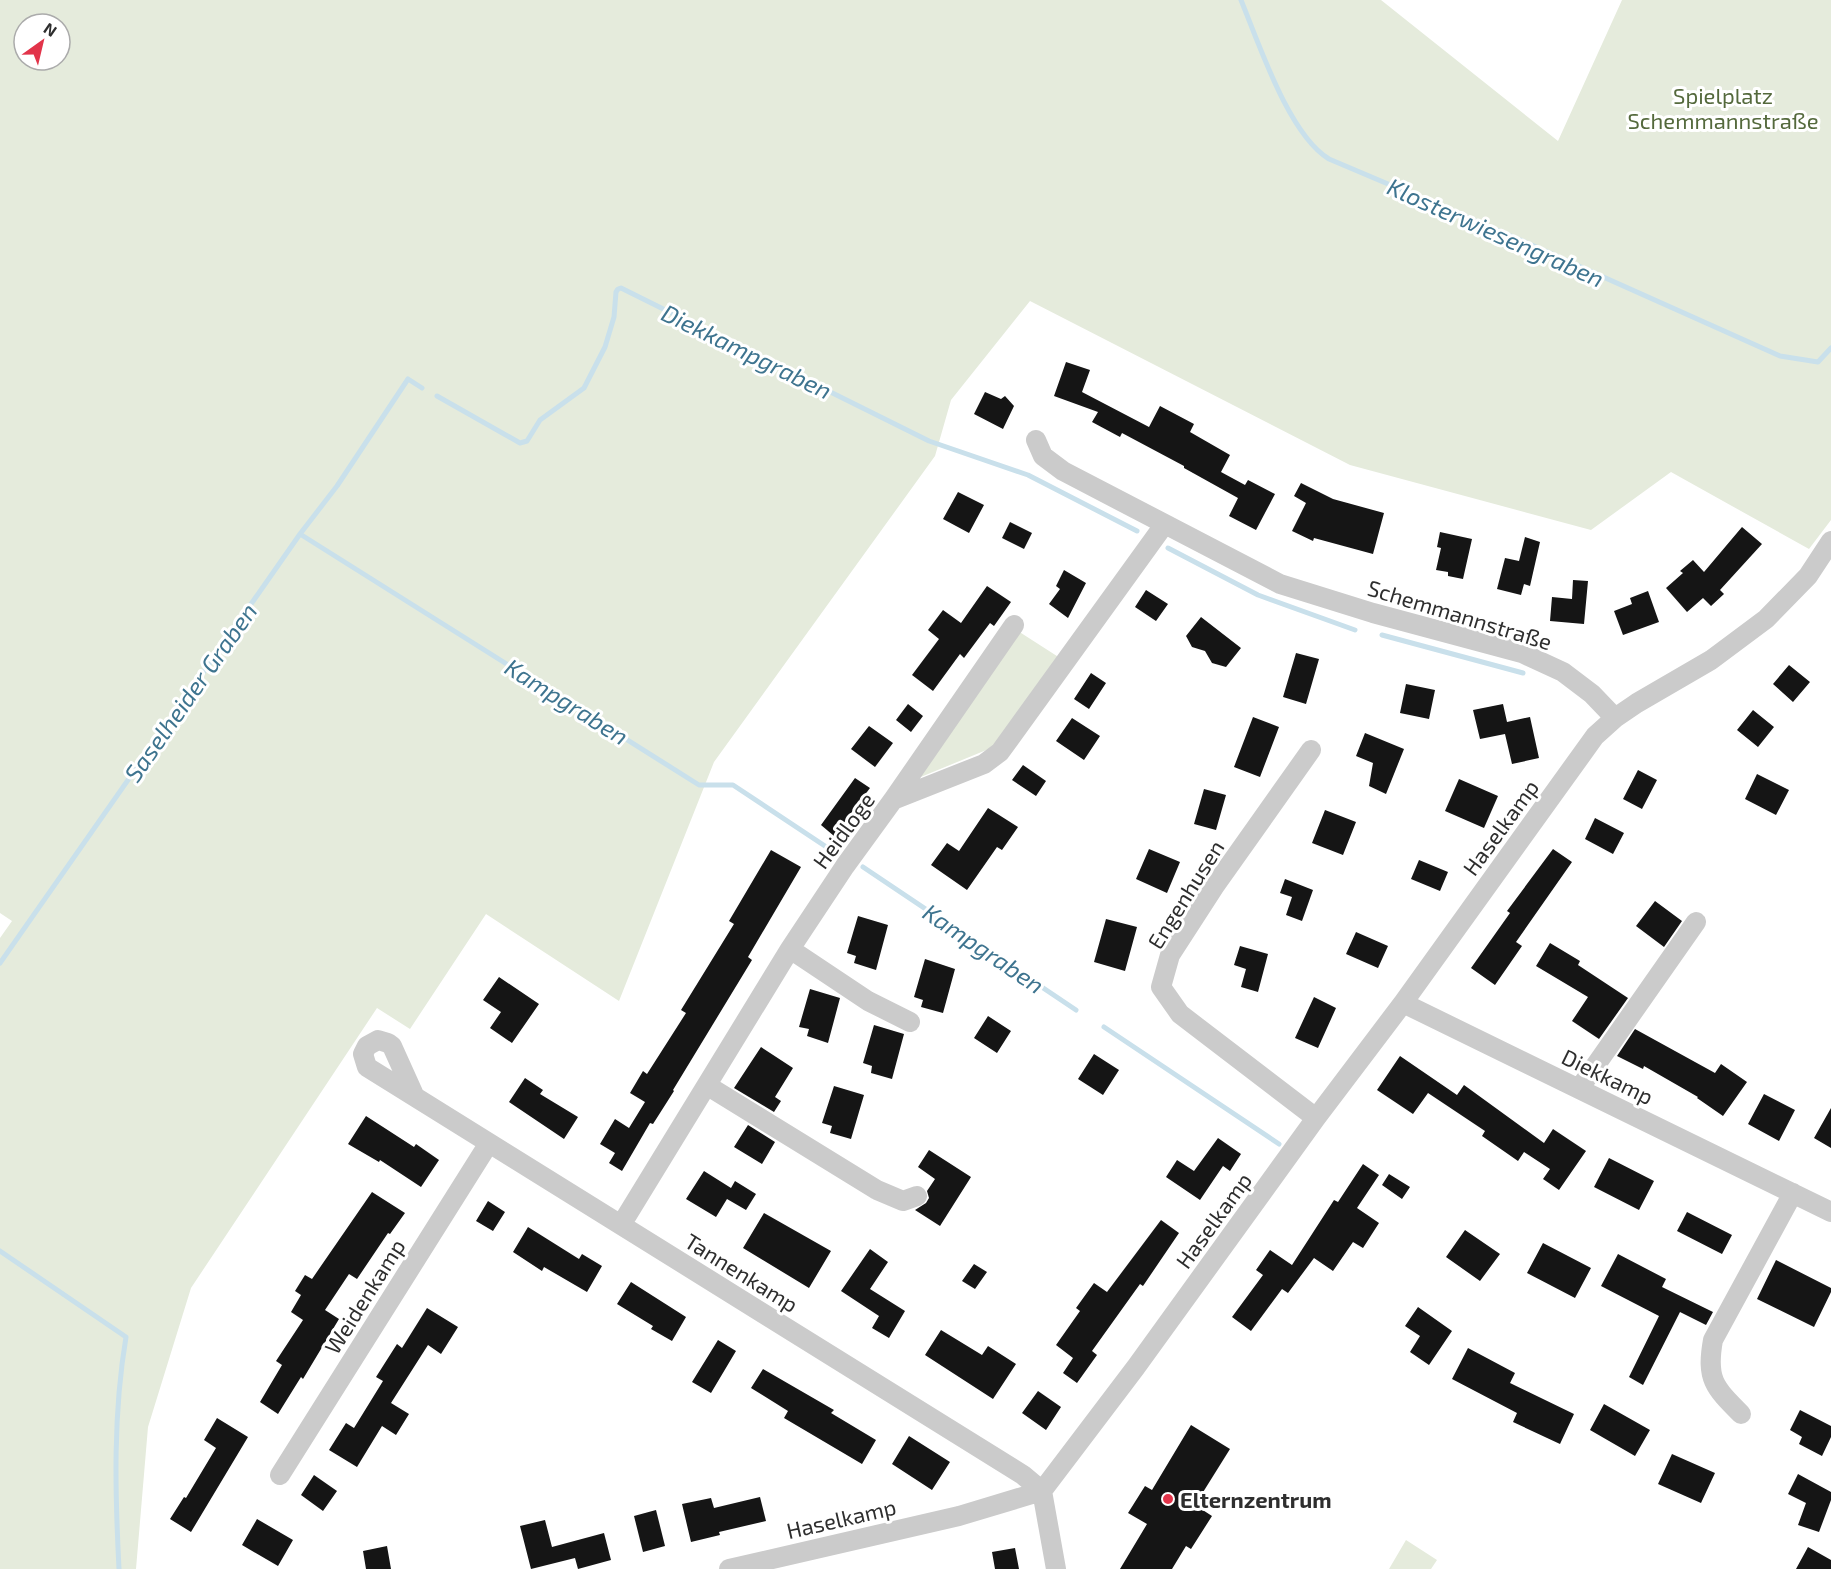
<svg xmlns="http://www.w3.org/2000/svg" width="1831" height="1569" font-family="'Exo 2',sans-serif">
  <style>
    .green { fill: #e5ebdc; fill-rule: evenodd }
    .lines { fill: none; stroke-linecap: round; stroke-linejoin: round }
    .stream { stroke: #c9e0eb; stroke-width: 5 }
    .building { fill: #151515 }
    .minor { stroke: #cbcbcb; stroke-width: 20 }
    .poi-dot { fill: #e2344a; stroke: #fff; stroke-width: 2 }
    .labels { text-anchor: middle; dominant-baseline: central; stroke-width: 6; stroke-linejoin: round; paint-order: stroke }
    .park-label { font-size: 22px; fill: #54693c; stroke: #fff }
    .street-label { font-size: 22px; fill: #2e2e2e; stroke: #fff }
    .poi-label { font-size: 22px; font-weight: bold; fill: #2e2e2e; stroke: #fff; text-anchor: start }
    .water-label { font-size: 24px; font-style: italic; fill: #3e748f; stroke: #fff }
  </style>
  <rect width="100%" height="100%" fill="#fff"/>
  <!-- green -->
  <path class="green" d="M0,0H1381L1558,141L1622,0H1831V520L1809,549L1671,472L1591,530L1350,465L1030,301L951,400L935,456L714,762L619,1001L486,914L410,1029L377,1008L191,1288L148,1427L136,1569H0V938L12,921L0,913ZM24,24H60V60H24Z
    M1015,629L1060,658L1001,744L911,781Z
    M1406,1540L1437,1560L1431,1569H1389Z"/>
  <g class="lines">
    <!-- stream -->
    <path class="stream" d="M1241,0C1259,44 1289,135 1329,159L1525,242L1780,356L1818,362L1831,348
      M437,396L520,443L527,441L540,420L584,388L605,347L614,317L616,292L618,289L621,288L929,441L1028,475L1137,531
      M300,534L699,785H733L837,854
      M1168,548L1258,595L1355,630
      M1382,635L1523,673
      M863,867L1076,1010
      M0,963L300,534L337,486L408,379L422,388
      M1104,1027L1279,1144
      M0,1251L126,1337C113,1414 115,1491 119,1569"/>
  </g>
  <!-- building -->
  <path class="building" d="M1066,362L1090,370L1082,392L1149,427L1160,406L1194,424L1190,432L1230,455L1221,472L1245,485L1248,480L1275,494L1256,530L1229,516L1238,498L1184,468V466L1122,433L1120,437L1092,422L1098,412L1054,396Z
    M985,392L1001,399L1005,396L1014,406L1003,429L974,414Z
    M1301,483L1333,499L1384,513L1373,554L1314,538L1313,541L1292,531L1306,503L1294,496Z
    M958,492L984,505L969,533L943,519Z
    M1010,522L1032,533L1024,549L1002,538Z
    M1742,527L1762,544L1720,590L1724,594L1711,606L1703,598L1687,612L1666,588L1683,573L1680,571L1693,560L1704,572Z
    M1440,532L1472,539L1463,579L1448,576V572L1436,570L1441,548L1437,547Z
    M1525,537L1540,542L1530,586L1524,584L1521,595L1497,589L1505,558L1519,561Z
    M1064,570L1086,583L1068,618L1049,604L1060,589L1056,586Z
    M1573,580L1588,581L1584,624L1550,621L1552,597L1572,599Z
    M987,586L1011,602L994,626L990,623L964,658L960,654L933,691L912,675L939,639L928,630L943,610L961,623Z
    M1146,590L1168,604L1156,621L1135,607Z
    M1648,591L1659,622L1623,635L1614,611L1632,604L1630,598Z
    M1201,617L1241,648L1226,667L1212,663L1205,651L1192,647L1186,636Z
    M1296,653L1319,659L1306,704L1283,697Z
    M1789,665L1810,682L1793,702L1773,684Z
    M1091,673L1106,683L1089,709L1074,699Z
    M1406,684L1435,690L1429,719L1400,713Z
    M908,704L923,716L911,732L896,720Z
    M1503,704L1507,722L1530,717L1539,758L1512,764L1505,734L1480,739L1473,710Z
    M1753,710L1774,727L1758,747L1737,730Z
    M1253,717L1279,727L1260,777L1234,767Z
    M1072,718L1100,736L1084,760L1056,741Z
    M869,726L893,743L875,767L851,749Z
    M1365,733L1404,749L1386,794L1369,786L1373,763L1356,756Z
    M1023,765L1046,781L1036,796L1012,780Z
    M1638,770L1657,780L1642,809L1623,799Z
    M1757,774L1789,790L1776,815L1745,799Z
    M855,778L870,788L834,836L821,825Z
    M1459,779L1498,796L1484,828L1445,811Z
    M1204,789L1226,795L1216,830L1194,824Z
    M988,808L1018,827L1002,850L997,847L967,890L931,865L947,843L959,851Z
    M1325,810L1356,822L1343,855L1312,843Z
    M1595,818L1624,833L1613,854L1585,839Z
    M1149,849L1180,862L1167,893L1136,879Z
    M1553,849L1572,862L1516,942L1522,946L1495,985L1471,968L1510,913L1507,911Z
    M771,850L801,867L748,957L752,960L673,1090L674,1091L653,1124L650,1123L622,1171L609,1163L615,1153L600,1144L615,1119L629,1128L645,1102L630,1093L643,1071L647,1074L686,1013L681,1010L734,924L729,921Z
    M1419,860L1448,872L1440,891L1411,879Z
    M1285,879L1313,890L1302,921L1286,915L1292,897L1280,893Z
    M1655,901L1682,921L1664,947L1636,926Z
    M858,916L888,925L876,970L854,963L856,956L847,953Z
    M1106,919L1137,927L1125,971L1094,962Z
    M1356,932L1388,946L1378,968L1346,954Z
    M1550,943L1580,961L1578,965L1628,998L1599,1039L1572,1021L1588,997L1536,966Z
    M1240,946L1268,954L1258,992L1241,987L1246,969L1234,965Z
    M925,959L955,969L943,1013L921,1007L923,1000L914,997Z
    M499,977L539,1004L512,1043L490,1028L501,1012L483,1000Z
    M810,989L840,998L828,1043L807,1036L809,1029L799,1027Z
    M1314,997L1336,1008L1318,1048L1295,1038Z
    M988,1016L1011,1031L997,1053L974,1038Z
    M874,1025L904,1034L892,1079L871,1073L872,1066L863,1063Z
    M1635,1029L1715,1073L1721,1064L1747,1082L1723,1116L1697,1098L1698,1097L1644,1066L1643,1069L1617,1056Z
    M761,1047L793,1068L775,1097L781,1101L774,1112L734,1088Z
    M1094,1054L1119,1070L1103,1095L1078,1079Z
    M1400,1056L1457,1095L1464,1085L1544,1143L1553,1129L1586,1151L1559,1190L1543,1179L1550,1169L1524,1152L1518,1161L1482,1136L1485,1131L1428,1093L1413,1114L1377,1090Z
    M525,1078L543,1090L540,1094L578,1117L564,1139L509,1102Z
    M834,1086L864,1095L851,1139L830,1133L832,1126L822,1123Z
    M1764,1094L1795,1110L1779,1141L1748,1124Z
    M1831,1108V1148L1814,1138Z
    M366,1116L414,1147L416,1144L439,1160L421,1187L380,1160L379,1162L348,1144Z
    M748,1125L775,1142L762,1164L734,1147Z
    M1218,1138L1241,1154L1230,1171L1223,1166L1200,1200L1166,1177L1177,1160L1194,1171Z
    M929,1150L971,1177L940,1226L915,1210L926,1203L929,1198L927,1191L935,1179L918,1167Z
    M1609,1158L1654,1181L1639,1210L1594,1187Z
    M1363,1164L1379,1175L1357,1208L1379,1223L1363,1248L1353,1242L1333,1271L1314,1258L1288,1293L1282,1289L1251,1331L1232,1317L1263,1275L1256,1270L1270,1250L1292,1265L1334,1200L1338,1202Z
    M704,1171L731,1188L735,1181L756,1194L746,1210L727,1199L716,1217L686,1199Z
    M1389,1174L1410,1187L1402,1199L1382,1185Z
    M372,1192L405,1213L390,1234L388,1233L357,1279L349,1274L325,1310L339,1319L303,1379L301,1377L278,1414L260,1402L282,1365L276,1361L303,1320L291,1312L301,1295L295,1291L305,1275L312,1279Z
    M488,1201L505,1212L493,1231L476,1221Z
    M1687,1212L1732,1235L1722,1254L1677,1231Z
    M764,1213L831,1251L809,1288L743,1248Z
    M1161,1220L1179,1233L1143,1286L1140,1284L1092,1351L1097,1355L1077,1383L1063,1373L1073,1358L1056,1345L1080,1311L1076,1308L1094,1283L1107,1292Z
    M528,1227L579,1259L582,1254L602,1266L587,1292L544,1267L542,1271L513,1252Z
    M1465,1230L1500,1254L1480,1281L1446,1257Z
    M1543,1243L1591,1268L1575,1298L1527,1273Z
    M870,1249L888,1262L870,1289L905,1311L889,1338L872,1328L879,1316L841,1291Z
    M1618,1254L1666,1279L1662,1287L1713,1312L1706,1325L1680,1312L1643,1385L1629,1377L1659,1316L1601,1286Z
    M1776,1260L1831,1288V1292L1814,1327L1757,1299Z
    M974,1264L987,1272L975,1289L962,1281Z
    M631,1282L686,1317L672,1341L651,1329L653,1326L617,1304Z
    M1418,1307L1452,1331L1429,1365L1410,1352L1420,1336L1405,1326Z
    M427,1308L458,1327L441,1354L428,1345L391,1403L409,1414L396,1435L382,1426L357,1467L329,1450L346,1423L354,1428L383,1381L376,1377L397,1344L402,1348Z
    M941,1330L982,1355L988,1346L1016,1364L993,1399L925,1355Z
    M718,1340L736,1351L711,1393L692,1382Z
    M1468,1348L1515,1373L1510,1383L1574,1414L1560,1444L1513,1422L1517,1413L1452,1379Z
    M763,1369L834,1410L831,1413L876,1440L862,1464L784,1418L788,1411L751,1388Z
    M1038,1391L1061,1407L1046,1430L1022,1413Z
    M1604,1404L1650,1430L1635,1456L1590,1430Z
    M1800,1410L1831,1426V1437L1822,1456L1799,1444L1802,1437L1790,1430Z
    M217,1418L248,1437L191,1532L170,1519L184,1497L186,1498L216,1448L204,1440Z
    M1191,1425L1230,1449L1195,1505L1212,1516L1191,1549L1186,1546L1172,1569H1120L1147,1524L1128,1513L1145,1486L1152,1490Z
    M909,1436L950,1462L932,1490L892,1464Z
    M1672,1454L1715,1473L1701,1503L1658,1484Z
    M1798,1474L1831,1492V1500L1819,1532L1798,1525L1806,1503L1788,1494Z
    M314,1475L337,1491L323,1511L301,1495Z
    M760,1497L766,1521L719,1532L720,1535L691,1542L682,1504L711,1498L714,1508Z
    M656,1510L665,1546L643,1552L634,1516Z
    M257,1519L293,1540L278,1566L242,1545Z
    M545,1520L552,1547L604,1533L611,1560L578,1569L575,1558L531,1569L520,1526Z
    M387,1546L391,1569H366L363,1551Z
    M1808,1547L1831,1560V1569H1796Z
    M1015,1548L1019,1569H995L992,1552Z"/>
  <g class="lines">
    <!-- minor -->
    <path class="minor" d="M1036,440L1043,456L1063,471L1280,584L1373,613L1522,653L1563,672L1592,694L1615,718
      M1311,750L1214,887L1170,955L1161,987L1180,1014L1316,1118
      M893,800L1014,625
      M790,949L868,1001L910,1022
      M1403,1003L1831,1212
      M708,1086L877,1190L903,1201L917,1196
      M1579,1089L1696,922
      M415,1097L392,1046L388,1043L378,1040L367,1046L363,1054L367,1067L1023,1475L1042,1491
      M621,1225L790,949L845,866L893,800L984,764L1000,752L1164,525
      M1741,1414C1714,1387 1706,1379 1713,1340L1793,1193
      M280,1475L489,1143
      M1042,1491L1056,1569
      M729,1569L959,1516L1042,1491L1136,1367L1316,1118L1403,1003L1595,736L1615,718L1637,703L1711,660L1766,619L1808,576L1831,541"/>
  </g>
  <!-- markers -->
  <circle class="poi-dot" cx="1168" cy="1499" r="6"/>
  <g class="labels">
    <!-- park labels -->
    <g class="park-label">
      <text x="1723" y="95">Spielplatz<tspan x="1723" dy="25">Schemmannstraße</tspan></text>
    </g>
    <!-- street labels -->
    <g class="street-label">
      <text transform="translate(1460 614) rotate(17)">Schemmannstraße</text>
      <text transform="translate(1500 827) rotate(-54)">Haselkamp</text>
      <text transform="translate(843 830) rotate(-54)">Heidloge</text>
      <text transform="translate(1185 894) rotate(-58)">Engenhusen</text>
      <text transform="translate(1608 1076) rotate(26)">Diekkamp</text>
      <text transform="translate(1213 1220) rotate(-54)">Haselkamp</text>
      <text transform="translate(742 1272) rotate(32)">Tannenkamp</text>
      <text transform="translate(364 1296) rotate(-58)">Weidenkamp</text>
      <text transform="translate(841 1518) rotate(-13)">Haselkamp</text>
    </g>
    <!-- poi labels -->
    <g class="poi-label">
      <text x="1180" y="1499">Elternzentrum</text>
    </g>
    <!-- water labels -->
    <g class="water-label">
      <text transform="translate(1496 232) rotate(24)">Klosterwiesengraben</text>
      <text transform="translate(747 351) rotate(26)">Diekkampgraben</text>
      <text transform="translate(190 692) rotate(-55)">Saselheider Graben</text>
      <text transform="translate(567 701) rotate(32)">Kampgraben</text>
      <text transform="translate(984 948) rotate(34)">Kampgraben</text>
    </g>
  </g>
  <!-- north arrow -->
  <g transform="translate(42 42) rotate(34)"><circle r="28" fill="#ffffff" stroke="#ababab" stroke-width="1.5"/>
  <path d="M0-4.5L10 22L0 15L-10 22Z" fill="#e2344a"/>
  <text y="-9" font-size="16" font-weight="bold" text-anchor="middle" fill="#2e2e2e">N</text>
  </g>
</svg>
